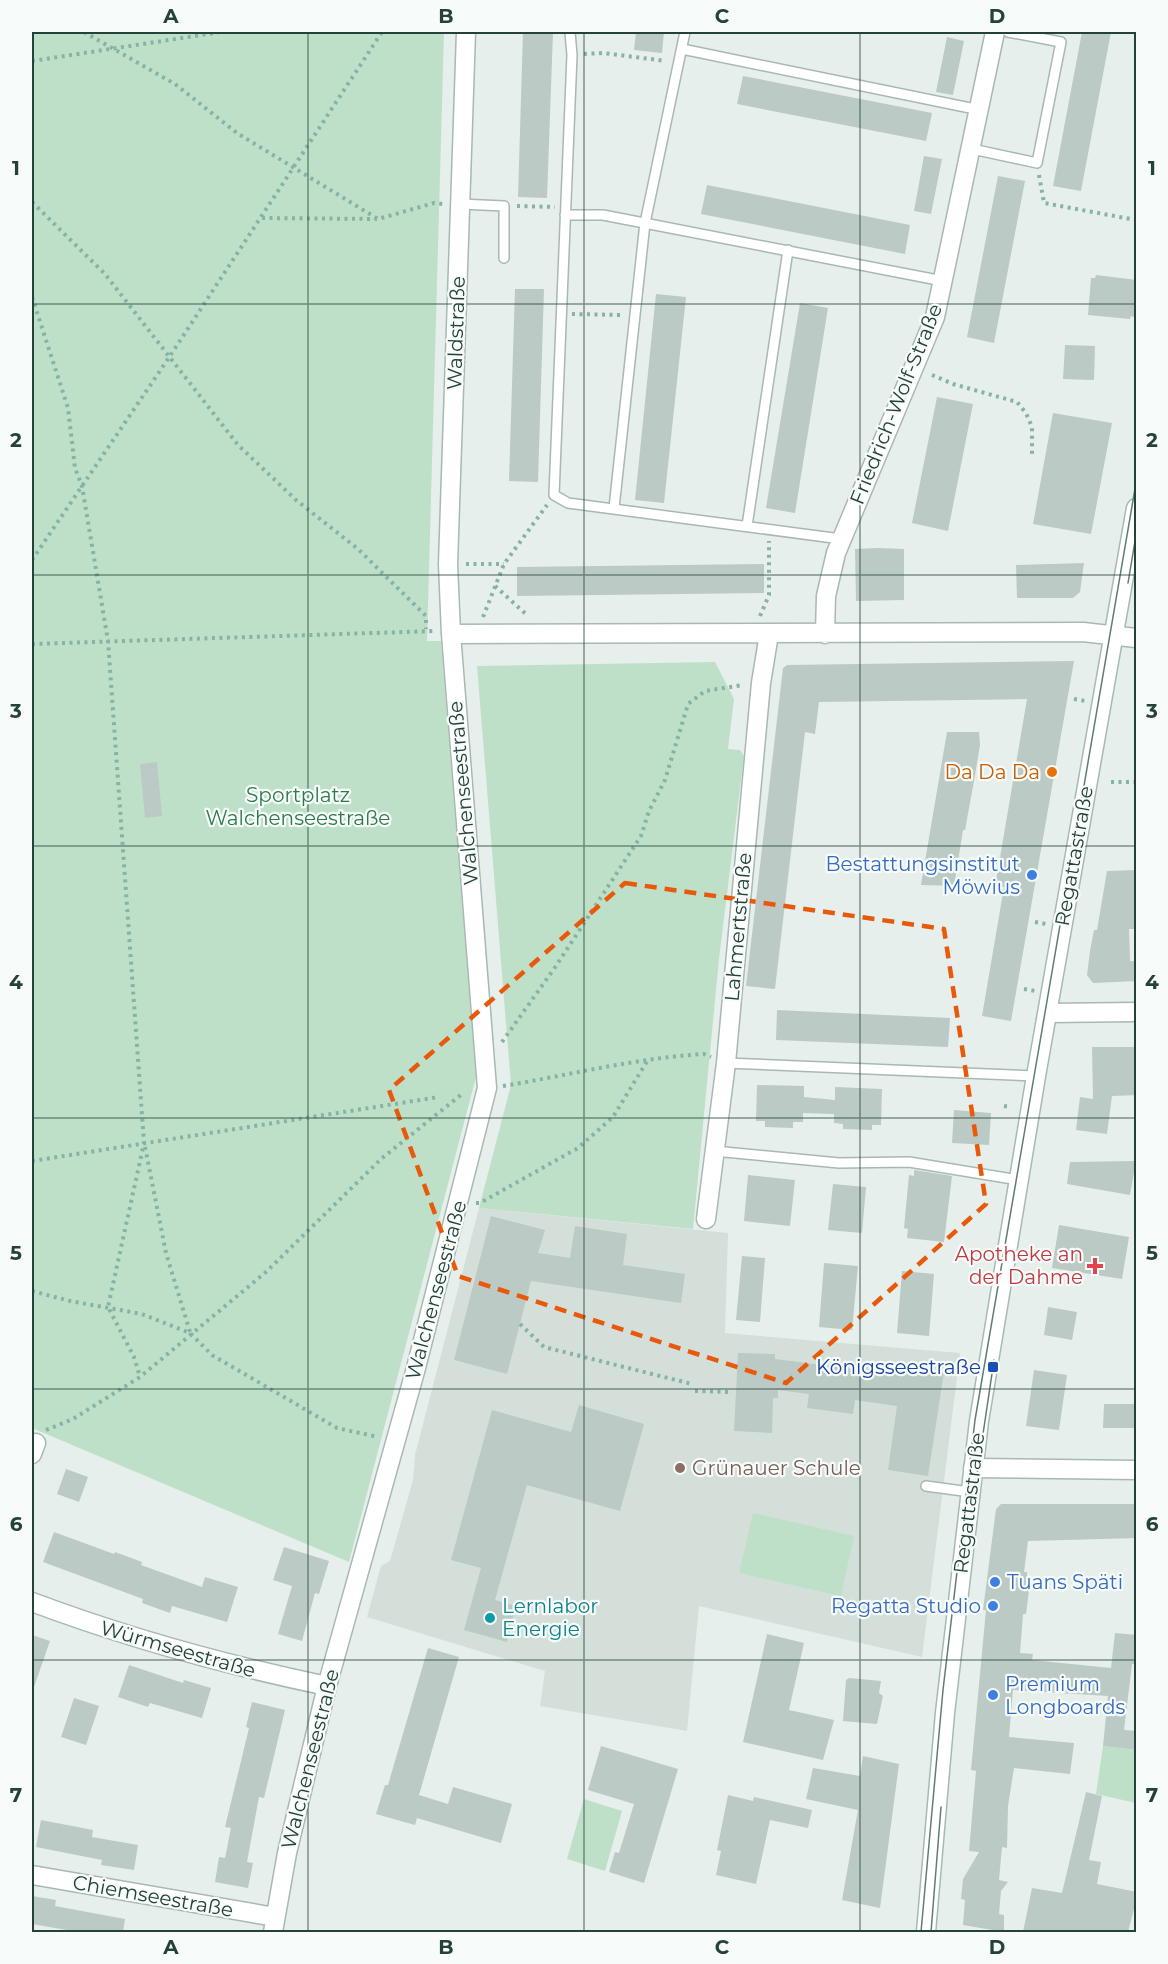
<svg xmlns="http://www.w3.org/2000/svg" width="1168" height="1964" font-family="Montserrat,sans-serif">
  <style>
    .built { fill: #d4dfda }
    .green { fill: #bfe0c8 }
    .building { fill: #bbcac4 }
    .lines { fill: none; stroke-linecap: round; stroke-linejoin: round }
    .lane-casing { stroke: #a8b8b2; stroke-width: 12 }
    .street-casing { stroke: #a8b8b2; stroke-width: 21 }
    .secondary-casing { stroke: #a4bbb3; stroke-width: 21 }
    .path { stroke: #86b3a5; stroke-width: 4; stroke-dasharray: 3 4.5; stroke-linecap: butt }
    .lane { stroke: #fff; stroke-width: 9 }
    .street { stroke: #fff; stroke-width: 18 }
    .secondary { stroke: #fff; stroke-width: 18 }
    .tram { stroke: #5f7d75; stroke-width: 1.5 }
    .marked { fill: none; stroke: #e8590c; stroke-width: 4.5; stroke-dasharray: 12 8; stroke-linejoin: round }
    .grid { fill: none; stroke: #24423a; stroke-width: 1.5; stroke-opacity: 0.55 }
    .food-dot { fill: #e8710a; stroke: #f7fbf9; stroke-width: 2 }
    .shop-dot { fill: #3f7fe0; stroke: #f7fbf9; stroke-width: 2 }
    .health-dot { fill: #e0444e; stroke: #f7fbf9; stroke-width: 2 }
    .transit-dot { fill: #1a4fb4; stroke: #f7fbf9; stroke-width: 2 }
    .education-dot { fill: #8d6e63; stroke: #f7fbf9; stroke-width: 2 }
    .culture-dot { fill: #0f9aa8; stroke: #f7fbf9; stroke-width: 2 }
    .labels { text-anchor: middle; dominant-baseline: central; stroke-width: 4.5; stroke-linejoin: round; paint-order: stroke }
    .street-label { font-size: 20px; fill: #24423a; stroke: #f7fbf9 }
    .food-label { font-size: 20px; fill: #c56008; stroke: #f7fbf9; text-anchor: end }
    .park-label { font-size: 20px; fill: #2d7a4b; stroke: #f7fbf9 }
    .shop-label { font-size: 20px; fill: #366cbe; stroke: #f7fbf9; text-anchor: end }
    .health-label { font-size: 20px; fill: #be3a42; stroke: #f7fbf9; text-anchor: end }
    .transit-label { font-size: 20px; fill: #164399; stroke: #f7fbf9; text-anchor: end }
    .education-label { font-size: 20px; fill: #785e54; stroke: #f7fbf9; text-anchor: start }
    .culture-label { font-size: 20px; fill: #0d838f; stroke: #f7fbf9; text-anchor: start }
    .neatline { fill: none; stroke: #24423a; stroke-width: 2 }
    .grid-label { font-size: 20px; text-anchor: middle; font-weight: bold; fill: #24423a }
  </style>
  <rect width="100%" height="100%" fill="#e6efeb"/>
  <!-- built -->
  <path class="built" d="M479,1208L728,1233L725,1333L960,1353L922,1657L699,1606L687,1731L540,1706L545,1671L367,1617L381,1566L390,1561L413,1480L415,1455Z"/>
  <!-- green -->
  <path class="green" d="M32,32H444L427,641H441L476,1077L349,1562L32,1428Z
    M715,662L734,699L728,749L740,750L744,756L719,959L693,1229L479,1208L511,1085L477,666Z
    M753,1513L854,1536L841,1596L739,1573Z
    M1103,1746L1136,1750V1803L1096,1794Z
    M584,1799L622,1811L605,1871L567,1859Z"/>
  <!-- building -->
  <path class="building" d="M523,32H553L547,198L518,197Z
    M636,32H664L662,53L634,50Z
    M1082,32H1111L1081,191L1053,186Z
    M947,37L964,41L953,95L936,92Z
    M743,76L932,113L926,141L737,104Z
    M924,156L942,159L931,214L914,211Z
    M998,176L1025,181L994,343L967,337Z
    M707,185L910,225L905,254L701,214Z
    M1096,275L1137,280L1134,317L1131,316L1130,319L1088,315L1091,278H1095Z
    M515,289H544L538,482L509,481Z
    M656,294L686,297L664,503L635,500Z
    M800,303L828,308L795,513L766,508Z
    M1065,345L1095,346L1094,380L1063,379Z
    M937,397L973,404L948,531L912,523Z
    M1053,413L1112,423L1091,534L1033,524Z
    M878,548L904,549V600L856,601L855,549Z
    M1084,563L1080,592L1073,598H1017L1016,565Z
    M764,564V593L517,596V567Z
    M1074,661L1011,1021L982,1016L1004,887H995L1027,699L819,702L815,734L805,732L775,989L746,986L783,668L787,665Z
    M947,732H979L980,745L974,781L965,830H963L954,886L921,885Z
    M157,762L162,816L145,818L140,764Z
    M1137,870V929H1129L1130,961H1137V981L1093,983L1087,975L1090,951L1094,930H1097L1107,871Z
    M777,1010L950,1018L948,1047L776,1040Z
    M1092,1047H1137V1095L1112,1096L1107,1134L1076,1130L1080,1097L1093,1099Z
    M757,1085L804,1086V1097L835,1100V1087L882,1089L881,1125H872V1130L843,1129V1124L834,1123V1114L803,1113V1122H793V1128L765,1127V1121H756Z
    M954,1110L991,1113L989,1145L952,1143Z
    M1136,1161L1130,1195L1067,1184L1070,1162Z
    M914,1170L952,1176L944,1242L907,1238L908,1229L904,1228L909,1175L914,1176Z
    M748,1175L795,1180L790,1226L744,1221Z
    M833,1184L866,1187L862,1233L828,1230Z
    M491,1216L545,1230L538,1253L570,1258L575,1226L627,1234L623,1265L685,1274L681,1303L531,1281L507,1374L454,1360Z
    M1059,1225L1129,1237L1122,1279L1052,1268Z
    M742,1256L765,1258L760,1322L736,1320Z
    M824,1263L858,1266L852,1330L819,1327Z
    M902,1271L934,1274L929,1336L897,1333Z
    M1048,1307L1077,1312L1072,1340L1044,1335Z
    M738,1353L775,1354V1359L901,1375L902,1367L944,1372L928,1476L888,1470L897,1406L855,1400L853,1414L807,1408L809,1394L778,1390V1398H773L772,1433L734,1431Z
    M1034,1370L1067,1375L1059,1430L1026,1426Z
    M1104,1404H1137V1428H1103Z
    M579,1405L644,1424L620,1511L527,1485L495,1600L516,1606L507,1642L464,1630L481,1568L451,1560L492,1410L571,1432Z
    M66,1469L88,1477L79,1502L57,1494Z
    M1001,1504H1137V1538L1028,1541L1024,1572H1027V1582H1030L1026,1614H1023L1020,1653L1033,1654L1032,1660L1111,1668L1115,1633L1137,1635V1664H1132L1124,1730L1137,1731V1750L1103,1746L1108,1696L1013,1690L1009,1737L1074,1743L1070,1774L1014,1768L1008,1806L1007,1848L1002,1847L999,1880L1008,1882L1001,1891L999,1914L1004,1915V1932L963,1925L965,1900L961,1899L963,1879L979,1852L969,1851L976,1771L971,1770L986,1610H983L996,1509Z
    M54,1532L114,1554L115,1552L142,1562L141,1565L202,1587L205,1577L238,1587L227,1622L172,1606L170,1613L142,1603L143,1599L43,1562Z
    M284,1547L329,1561L319,1594L315,1593L302,1641L278,1634L292,1586L273,1580Z
    M767,1634L804,1643L789,1710L834,1720L823,1760L743,1742Z
    M32,1635L50,1641L34,1687L32,1686Z
    M428,1648L459,1657L419,1795L448,1804L453,1787L512,1804L501,1843L417,1818L415,1825L376,1814L385,1785H388Z
    M129,1665L183,1683L184,1680L211,1688L202,1718L150,1703L148,1707L118,1697Z
    M849,1678L881,1681L879,1693L883,1696L877,1724L843,1721L846,1680Z
    M74,1698L99,1706L86,1745L61,1737Z
    M252,1702L285,1710L264,1798L259,1797L247,1862L253,1863L248,1888L215,1882L219,1857L225,1858L231,1828L225,1827L249,1728L246,1727Z
    M601,1746L678,1769L644,1883L609,1872L615,1852L619,1853L634,1804L588,1790Z
    M863,1756L899,1764L880,1908L842,1900L858,1810L806,1799L813,1768L860,1776Z
    M1086,1792L1102,1796L1089,1860L1101,1862L1097,1884L1137,1892V1909H1134L1128,1932H1023L1032,1888L1062,1893Z
    M728,1795L753,1801L754,1797L812,1810L808,1828L770,1820L756,1884L716,1875L721,1851L717,1850Z
    M41,1820L93,1830L92,1837L138,1845L134,1870L101,1865L102,1860L36,1847Z
    M32,1896L56,1900L55,1906L125,1919L123,1932H78L32,1924Z"/>
  <g class="lines">
    <!-- lane casing -->
    <g class="lane-casing">
      <path id="lane" d="M570,32L572,55L554,495L568,503L841,539
        M682,49L980,110
        M972,149L1037,163L1061,42L1008,32
        M460,204L504,206V258
        M565,215H603L943,281
        M614,508L645,223L685,32
        M747,526L788,250
        M726,1063L1036,1076
        M714,1151L839,1163L909,1162L1019,1180
        M926,1486L970,1492"/>
    </g>
    <!-- street casing -->
    <g class="street-casing">
      <path id="street" d="M451,634L1083,632L1136,638
        M825,634L826,596L836,553L935,317L995,32
        M1048,1013L1136,1012
        M706,1219L726,1063L761,683L769,634
        M32,1454L36,1443
        M973,1468L1136,1470
        M32,1602C128,1638 226,1665 327,1686
        M32,1875L275,1917
        M273,1932L287,1853L327,1686L416,1368L487,1088L451,634L448,564L466,32"/>
    </g>
    <!-- secondary casing -->
    <g class="secondary-casing">
      <path id="secondary" d="M926,1932L945,1713L979,1421L1036,1076L1136,508"/>
    </g>
    <!-- path -->
    <path class="path" d="M84,32L175,84L237,133L378,219L434,203L443,204
      M584,54L603,53L666,61
      M32,61L221,32
      M1039,175L1044,203L1136,220
      M32,202L105,274L238,445L296,500L358,549L426,616V629
      M517,206L555,207
      M262,218L377,219
      M32,297L68,408L75,468L82,486L108,641L144,1143L108,1307L134,1357L140,1377
      M572,314L622,315
      M932,375L953,384L1017,402L1026,413L1032,427V454
      M32,560L170,356L382,32
      M466,564H504
      M495,586L528,616
      M760,616L769,595V541
      M483,617L504,564L547,505
      M32,644L435,631
      M1074,699L1085,701
      M1111,782H1136
      M1035,922L1046,924
      M1024,989L1035,991
      M502,1042L556,966L641,836L649,811L665,780L688,704L705,691L743,685
      M503,1086C570,1075 636,1058 704,1054L711,1057
      M1004,1106L1010,1107
      M145,1147L166,1253L190,1332
      M32,1161L439,1097
      M476,1203H480L578,1148L613,1117L649,1058
      M32,1291L70,1301L142,1314L190,1333L212,1355L337,1428L378,1437
      M520,1324L544,1347L692,1384
      M695,1391L732,1392
      M46,1430L73,1419L140,1377L266,1272L381,1159L462,1094"/>
    <!-- lane -->
    <use href="#lane" class="lane"/>
    <!-- street -->
    <use href="#street" class="street"/>
    <!-- secondary -->
    <use href="#secondary" class="secondary"/>
    <!-- tram -->
    <path class="tram" d="M1128,583L1136,535
      M975,1488L994,1360
      M921,1932L943,1690L975,1420L1136,483
      M931,1932L941,1807"/>
  </g>
  <!-- marked area -->
  <path class="marked" d="M625,883L944,929L986,1204L786,1383L458,1276L389,1090Z"/>
  <!-- grid -->
  <path class="grid" d="M308,32V1932M584,32V1932M860,32V1932M32,304H1136M32,575H1136M32,846H1136M32,1118H1136M32,1389H1136M32,1660H1136"/>
  <!-- markers -->
  <circle class="food-dot" cx="1052" cy="772" r="6"/>
  <g class="shop-dot">
    <circle cx="1032" cy="875" r="6"/>
    <circle cx="995" cy="1582" r="6"/>
    <circle cx="993" cy="1606" r="6"/>
    <circle cx="993" cy="1695" r="6"/>
  </g>
  <path class="health-dot" d="M1092 1257h6v6h6v6h-6v6h-6v-6h-6v-6h6z"/>
  <rect class="transit-dot" x="987" y="1361" width="12" height="12" rx="3"/>
  <circle class="education-dot" cx="680" cy="1468" r="6"/>
  <circle class="culture-dot" cx="490" cy="1618" r="6"/>
  <g class="labels">
    <!-- street labels -->
    <g class="street-label">
      <text transform="translate(456 333) rotate(-88)">Waldstraße</text>
      <text transform="translate(896 404) rotate(-68)">Friedrich-Wolf-Straße</text>
      <text transform="translate(463 793) rotate(-95)">Walchenseestraße</text>
      <text transform="translate(1074 856) rotate(-80)">Regattastraße</text>
      <text transform="translate(738 927) rotate(-85)">Lahmertstraße</text>
      <text transform="translate(436 1290) rotate(-75)">Walchenseestraße</text>
      <text transform="translate(969 1503) rotate(-83)">Regattastraße</text>
      <text transform="translate(178 1649) rotate(16)">Würmseestraße</text>
      <text transform="translate(310 1759) rotate(-76)">Walchenseestraße</text>
      <text transform="translate(153 1896) rotate(10)">Chiemseestraße</text>
    </g>
    <!-- food labels -->
    <g class="food-label">
      <text x="1040" y="772">Da Da Da</text>
    </g>
    <!-- park labels -->
    <g class="park-label">
      <text x="298" y="795">Sportplatz<tspan x="298" dy="23">Walchenseestraße</tspan></text>
    </g>
    <!-- shop labels -->
    <g class="shop-label">
      <text x="1020" y="864">Bestattungsinstitut<tspan x="1020" dy="23">Möwius</tspan></text>
      <text x="1007" y="1582" text-anchor="start">Tuans Späti</text>
      <text x="981" y="1606">Regatta Studio</text>
      <text x="1005" y="1684" text-anchor="start">Premium<tspan x="1005" dy="23">Longboards</tspan></text>
    </g>
    <!-- health labels -->
    <g class="health-label">
      <text x="1083" y="1254">Apotheke an<tspan x="1083" dy="23">der Dahme</tspan></text>
    </g>
    <!-- transit labels -->
    <g class="transit-label">
      <text x="981" y="1367">Königsseestraße</text>
    </g>
    <!-- education labels -->
    <g class="education-label">
      <text x="692" y="1468">Grünauer Schule</text>
    </g>
    <!-- culture labels -->
    <g class="culture-label">
      <text x="502" y="1606">Lernlabor<tspan x="502" dy="23">Energie</tspan></text>
    </g>
  </g>
  <!-- border -->
  <rect width="1168" height="1964" fill="none" stroke="#f7fbf9" stroke-width="66"/>
  <rect x="33" y="33" width="1102" height="1898" class="neatline"/>
  <g class="grid-label">
    <text x="171" y="23">A</text>
    <text x="446" y="23">B</text>
    <text x="722" y="23">C</text>
    <text x="997" y="23">D</text>
    <text x="16" y="175">1</text>
    <text x="1152" y="175">1</text>
    <text x="16" y="447">2</text>
    <text x="1152" y="447">2</text>
    <text x="16" y="718">3</text>
    <text x="1152" y="718">3</text>
    <text x="16" y="989">4</text>
    <text x="1152" y="989">4</text>
    <text x="16" y="1260">5</text>
    <text x="1152" y="1260">5</text>
    <text x="16" y="1531">6</text>
    <text x="1152" y="1531">6</text>
    <text x="16" y="1802">7</text>
    <text x="1152" y="1802">7</text>
    <text x="171" y="1954">A</text>
    <text x="446" y="1954">B</text>
    <text x="722" y="1954">C</text>
    <text x="997" y="1954">D</text>
  </g>
</svg>
